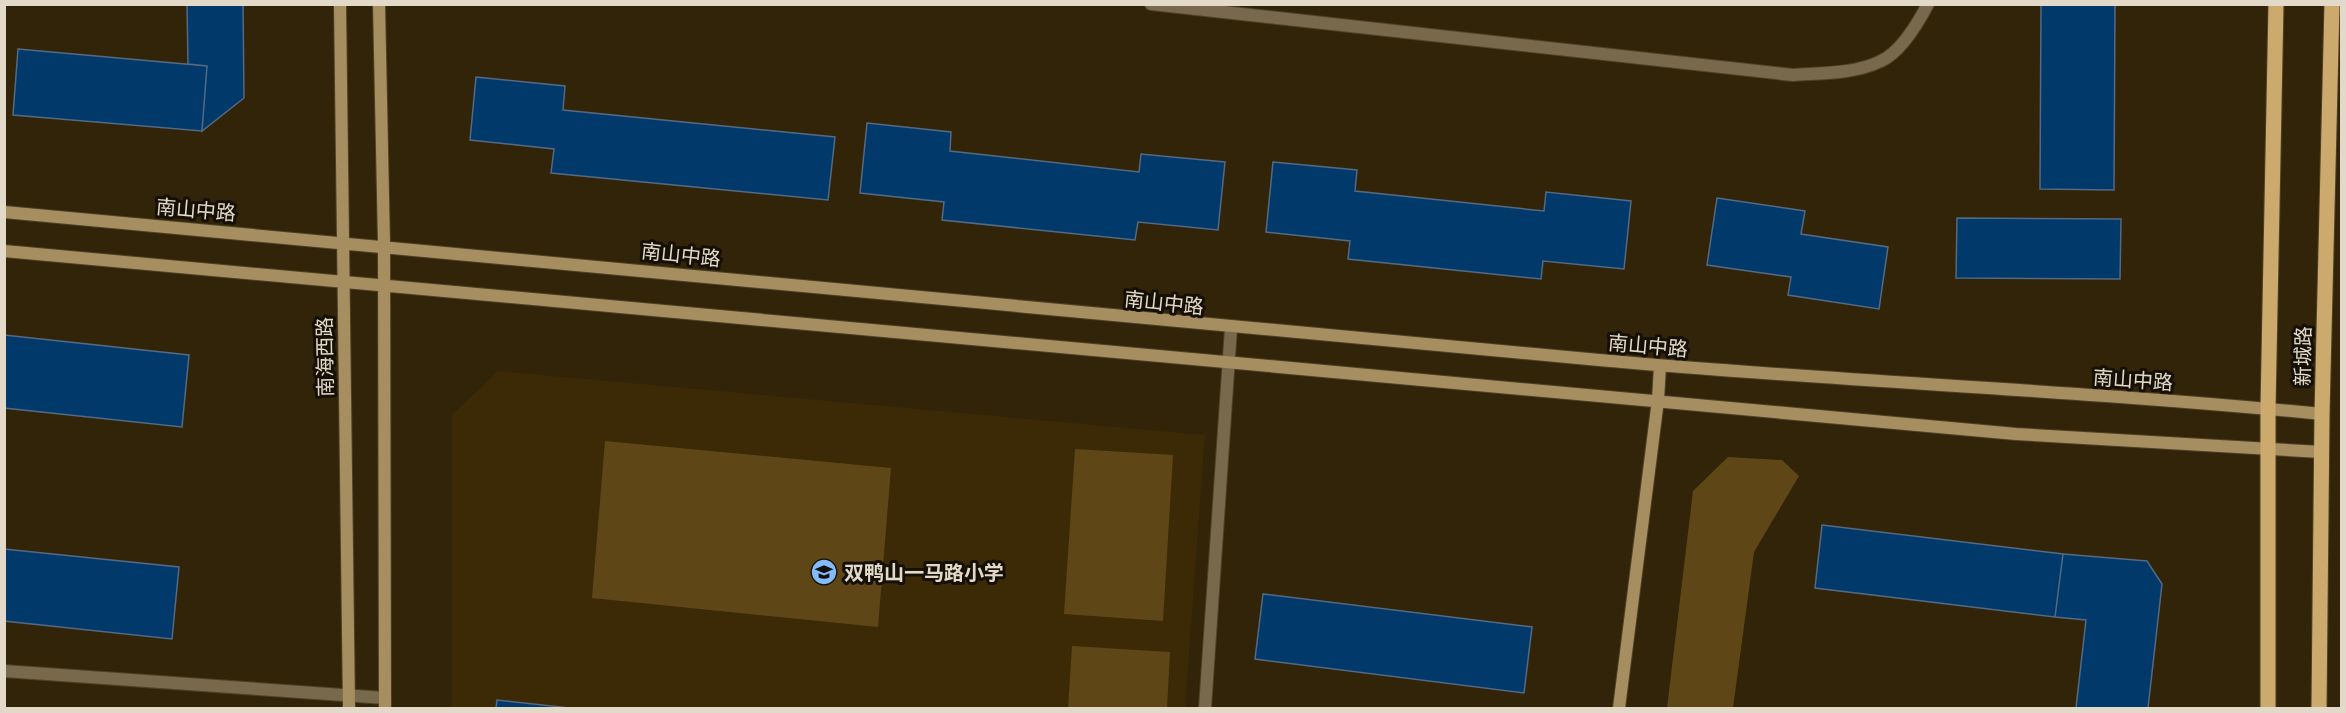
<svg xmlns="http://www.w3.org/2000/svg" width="2346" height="713" font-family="'Golos Text','Noto Sans SC',sans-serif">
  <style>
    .built { fill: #3c2a06 }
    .green { fill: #5e4617 }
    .building { fill: #01396b; stroke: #546982; stroke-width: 1.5 }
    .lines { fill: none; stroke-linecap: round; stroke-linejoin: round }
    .lane-casing { stroke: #4e4127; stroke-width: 14 }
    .street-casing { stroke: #4e4127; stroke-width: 14 }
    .secondary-casing { stroke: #4e4127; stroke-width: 14 }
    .primary-casing { stroke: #4e4127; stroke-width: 17 }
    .lane { stroke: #79694c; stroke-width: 12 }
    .street { stroke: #79694c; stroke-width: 12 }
    .secondary { stroke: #a78e60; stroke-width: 12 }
    .primary { stroke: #ccaa6e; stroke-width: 15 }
    .labels { text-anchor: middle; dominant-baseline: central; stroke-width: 6; stroke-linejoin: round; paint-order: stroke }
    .street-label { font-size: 20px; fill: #e2d9c9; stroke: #150f05 }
    .poi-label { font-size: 20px; font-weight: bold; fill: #e2d9c9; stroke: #150f05; text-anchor: start }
  </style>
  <rect width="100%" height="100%" fill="#322408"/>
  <!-- built -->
  <path class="built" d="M498,371L1205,435L1185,708H452V415Z"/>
  <!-- green -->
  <path class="green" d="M605,441L891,468L878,627L592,598Z
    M1075,449L1173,455L1163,621L1064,614Z
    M1728,457L1782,460L1799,476L1754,552L1733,708H1667L1693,491Z
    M1072,646L1170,652L1167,708H1068Z"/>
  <!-- building -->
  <path class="building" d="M187,4H243L244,98L202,131L207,66L188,64Z
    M2041,4H2115L2114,190L2040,189Z
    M18,49L207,66L202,131L13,115Z
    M476,77L565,86L563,110L835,137L828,200L551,173L554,149L470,140Z
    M867,123L951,132L950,151L1139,172L1141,154L1225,162L1218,230L1138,222L1135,240L942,220L944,202L860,193Z
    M1273,162L1357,170L1355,191L1544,211L1546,192L1631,201L1624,269L1543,261L1541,279L1348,259L1350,241L1266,232Z
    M1717,198L1805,211L1801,234L1888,247L1879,309L1788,295L1791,277L1707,265Z
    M1957,218L2121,219L2120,279L1956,278Z
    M4,335L189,355L182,427L4,408Z
    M1822,525L2063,554L2055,617L1815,588Z
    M4,549L179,567L172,639L4,621Z
    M2063,554L2147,561L2162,584L2148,708H2076L2086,620L2055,617Z
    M1263,594L1532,627L1524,693L1255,659Z
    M497,700L570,708H496Z"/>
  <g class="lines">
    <!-- lane casing -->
    <g class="lane-casing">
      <path id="lane" d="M1151,4L1793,75C1821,73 1855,74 1881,61C1901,52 1918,23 1928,4
        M4,671L385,698"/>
    </g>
    <!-- street casing -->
    <g class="street-casing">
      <path id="street" d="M1205,708L1231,328"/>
    </g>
    <!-- secondary casing -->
    <g class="secondary-casing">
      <path id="secondary" d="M340,4L349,708
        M379,4L384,244L385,708
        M4,212C536,257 1067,314 1599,360C1839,382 2081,390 2322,414
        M4,251L2016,434L2321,452
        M1619,708L1658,400L1660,366"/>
    </g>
    <!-- primary casing -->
    <g class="primary-casing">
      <path id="primary" d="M2268,708V408L2276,4
        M2319,708L2322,414L2332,4"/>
    </g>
    <!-- lane -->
    <use href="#lane" class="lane"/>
    <!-- street -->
    <use href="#street" class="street"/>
    <!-- secondary -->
    <use href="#secondary" class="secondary"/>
    <!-- primary -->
    <use href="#primary" class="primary"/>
  </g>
  <!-- icons -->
  <defs>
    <g id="school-disc" transform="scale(1.35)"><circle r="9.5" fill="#84bcfb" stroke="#150f05"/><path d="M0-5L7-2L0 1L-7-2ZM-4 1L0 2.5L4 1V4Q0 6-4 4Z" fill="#111"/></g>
  </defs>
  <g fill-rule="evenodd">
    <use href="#school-disc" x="824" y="572"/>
  </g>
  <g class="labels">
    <!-- street labels -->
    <g class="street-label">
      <text transform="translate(196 209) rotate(5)">南山中路</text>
      <text transform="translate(681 254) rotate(6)">南山中路</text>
      <text transform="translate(1164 302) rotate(6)">南山中路</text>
      <text transform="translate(1648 345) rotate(5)">南山中路</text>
      <text transform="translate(2302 356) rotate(-89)">新城路</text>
      <text transform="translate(324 357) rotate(-91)">南海西路</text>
      <text transform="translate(2133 379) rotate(4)">南山中路</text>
    </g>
    <!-- poi labels -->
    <g class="poi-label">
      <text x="844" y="572">双鸭山一马路小学</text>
    </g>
  </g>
  <!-- border -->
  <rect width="2346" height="713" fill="none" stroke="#e2d9c9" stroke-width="12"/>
</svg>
